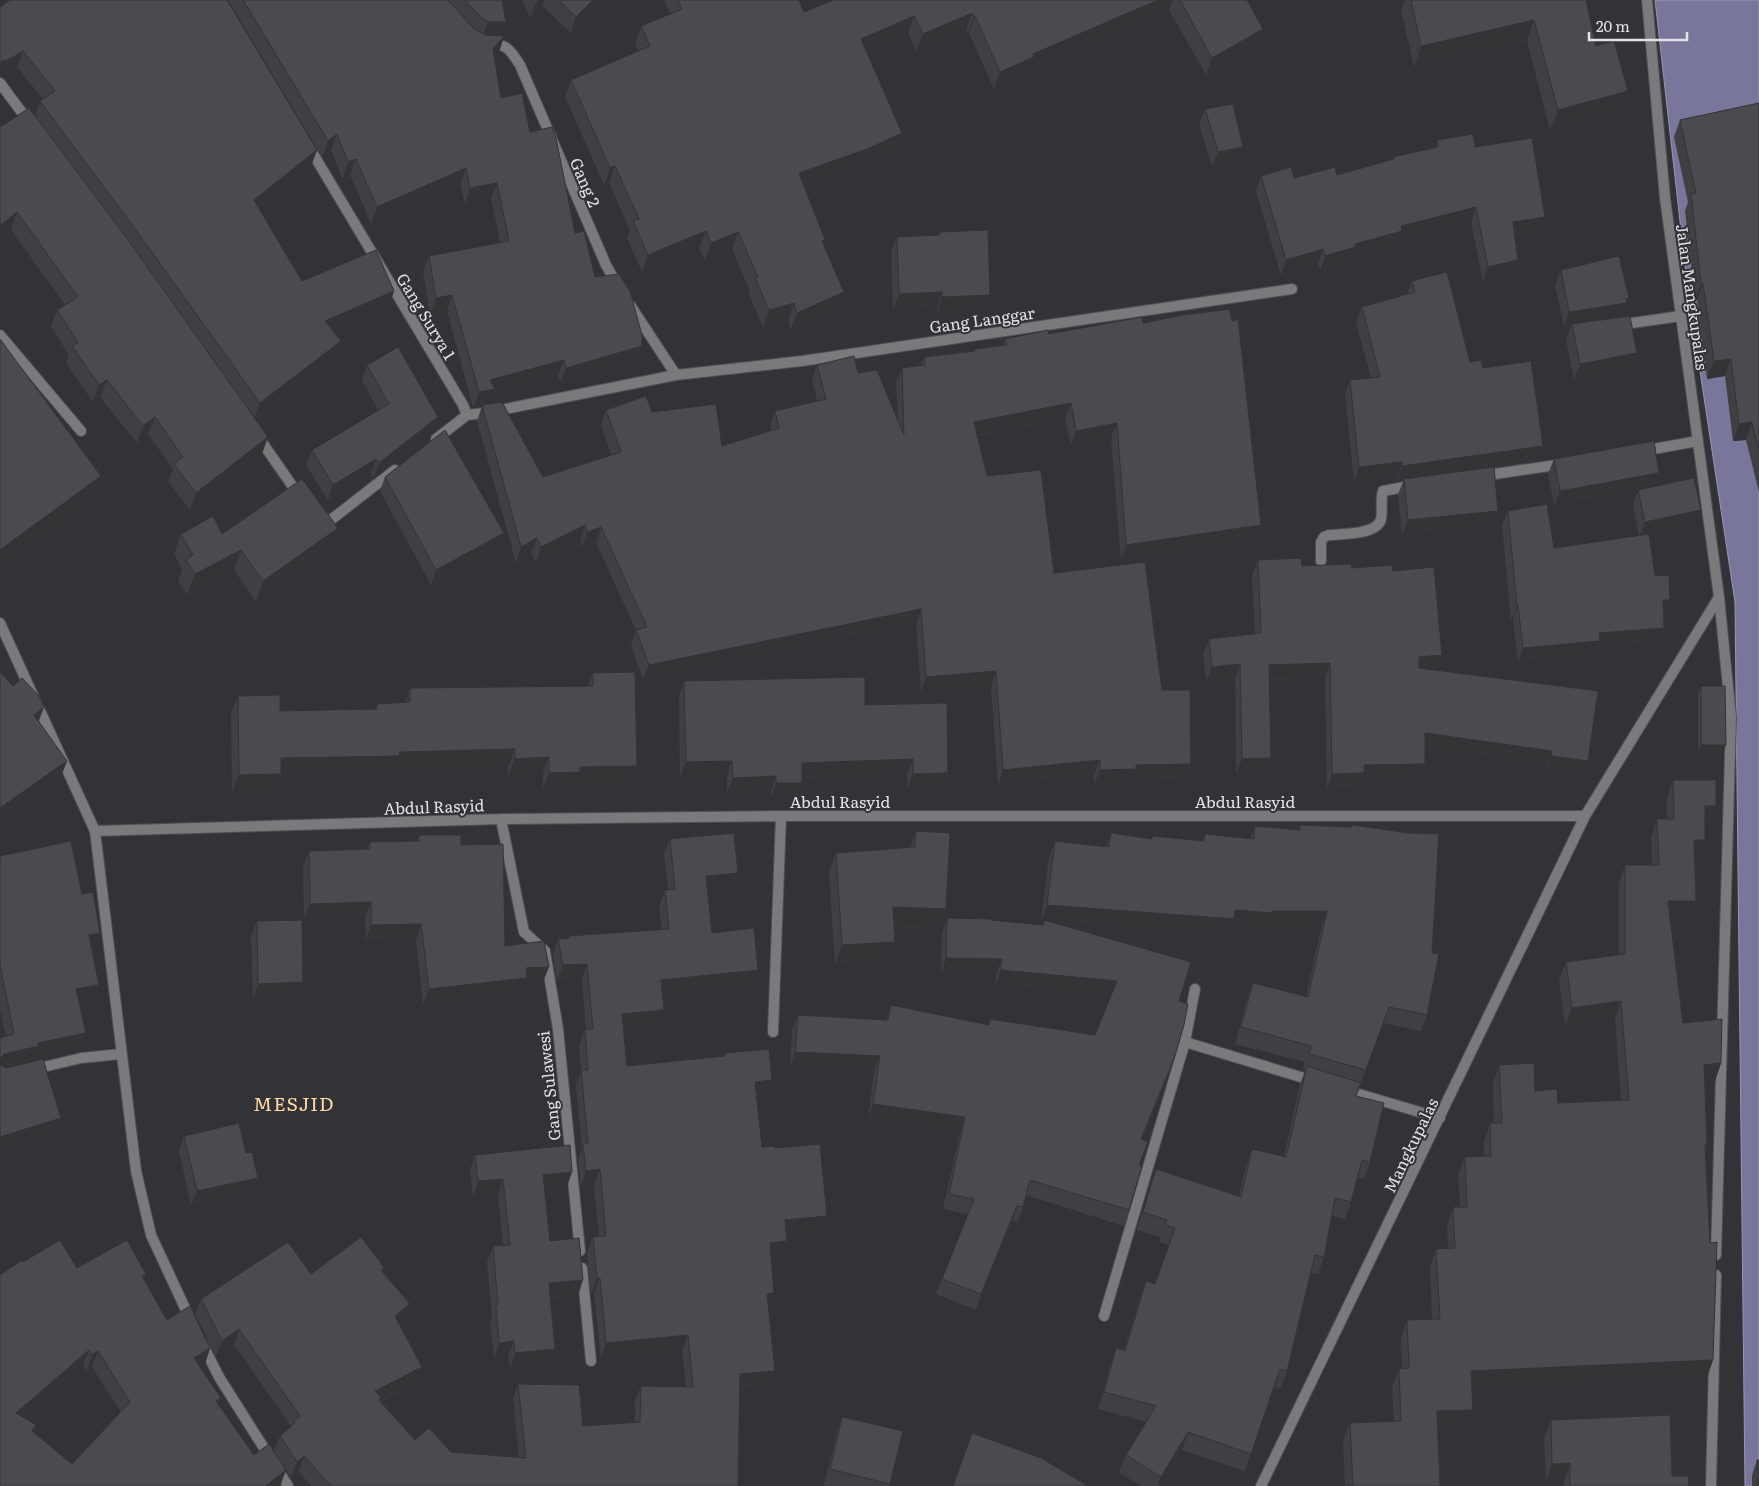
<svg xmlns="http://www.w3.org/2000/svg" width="1759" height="1486" font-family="Literata,serif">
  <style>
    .water { fill: #78779b; stroke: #9897b1 }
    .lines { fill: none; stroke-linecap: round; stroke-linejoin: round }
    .service-casing { stroke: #4f4f53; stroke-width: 12 }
    .minor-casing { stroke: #4f4f53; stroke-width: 12 }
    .service { stroke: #7a7a7c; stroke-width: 10 }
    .minor { stroke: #7a7a7c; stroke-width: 10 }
    .wall { fill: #404044; fill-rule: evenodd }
    .shaded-wall { fill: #343437 }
    .building { fill: #4b4b4f; stroke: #343437; fill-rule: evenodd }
    .labels { text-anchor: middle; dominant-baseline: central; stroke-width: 4; stroke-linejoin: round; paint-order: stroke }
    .street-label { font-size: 16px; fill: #e2e2e4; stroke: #333337 }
    .quarter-label { font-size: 19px; letter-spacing: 1px; fill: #ffd9a4; stroke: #333337 }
  </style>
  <rect width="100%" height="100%" fill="#333337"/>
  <!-- water -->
  <path class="water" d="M1655,0H1759V1486H1745L1735,602L1688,292Z"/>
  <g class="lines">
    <!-- service casing -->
    <g class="service-casing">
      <path id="service" d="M0,335L81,431"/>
    </g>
    <!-- minor casing -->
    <g class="minor-casing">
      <path id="minor" d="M1647,0L1665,198L1719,597L1731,717L1716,1255
        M489,44C508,44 510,50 520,65L606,265L618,286
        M0,83L29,122
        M309,147L463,405L467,415L485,413L676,375L802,361L1292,289
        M630,305L676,375
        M1618,325L1681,316
        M257,435L300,497
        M436,439L467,415
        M1642,451L1698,441
        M1481,476L1563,464
        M320,522L322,523L332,519L395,470
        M1321,561V542L1324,537L1329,535C1342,534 1377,535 1381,519C1383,510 1380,500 1383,491L1415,485
        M0,623L95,831L136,1171L151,1235L191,1321
        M501,819L524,932L545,951L558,1029L580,1251
        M95,831L501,819L781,816H1585
        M1195,989L1185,1042L1314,1081
        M773,1032L781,816
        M31,1070L81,1058L121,1054
        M1345,1090L1440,1118
        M582,1268L591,1361
        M1104,1316L1185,1042
        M202,1343L219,1377L288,1486
        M1261,1486L1585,816L1719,597
        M1711,1486L1716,1275"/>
    </g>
    <!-- service -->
    <use href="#service" class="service"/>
    <!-- minor -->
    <use href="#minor" class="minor"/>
  </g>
  <!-- wall -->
  <path class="wall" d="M228,0H502L506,22L501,36H504L499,52L494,57L501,98L530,132L595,277L642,346L636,362L560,383L558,375L494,393L490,404L543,477L611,455L601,425L606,410L652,412L722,446L771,430L770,426L775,411L817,401L812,380L817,365L858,373L898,419L896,383L902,368L921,365L924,357L974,351L975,349L1003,346L1005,339L1143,323L1261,525L1255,541L1121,560L1111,438L1071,446L1065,418L977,436L987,476L1054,573L1162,690L1191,764L1186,780L1132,781L1130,784L1094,785V776L998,785L991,687L921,693L916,624L643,680L631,645L636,630L596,543L582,547L580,541L536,562L531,553L516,563L477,421L482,406L473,407L447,311L430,314L423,272L429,256L500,243L491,198L465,204L460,184L371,223L350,175L342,178L331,150L322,157Z
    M522,0H602L571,33L542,6L530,18Z
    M664,0H799L804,12L833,0H1247L1257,46L1206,75L1169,10L1030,70L1028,74L994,89L969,33H968L966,30L916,51L908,33L867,51L896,150L860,166L804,186L823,244L838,309L791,330L788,320L763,327L749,295L750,291L732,249L705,260L699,248L642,272L627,238L630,230L609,183L604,185L565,97L571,80L638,51L635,43L641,26L670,14Z
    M1405,0H1586L1596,46L1628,91L1620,111L1550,130L1527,41L1414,67L1401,10Z
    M0,7L317,150L311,166L259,208L302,281L394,291L388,307L333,331L341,341L335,357L255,419L262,454L190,510L168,482L173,469L148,434L137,443L100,397L93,402L66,363L69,355L51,327L57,310L65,305L11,230L35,115L40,101L43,99L17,67L2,77Z
    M1759,103V492L1746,440L1733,441L1725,376L1707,379L1697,300H1695L1685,211L1688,202L1674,137L1680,120Z
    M1205,109L1237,162L1212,167L1199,124Z
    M1437,140L1475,147L1545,217L1539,232L1515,236L1513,276L1483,282L1471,222L1399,240L1397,246L1352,259L1350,263L1320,271L1318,264L1281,275L1256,192L1261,176L1294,178L1337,175L1393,159V157L1435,148Z
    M940,232L990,295L985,310L937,312V308L893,310L891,252L897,237L939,235Z
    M1561,270L1624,313H1623L1622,317L1637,353L1632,368L1574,380L1566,340L1571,326L1564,327L1555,286Z
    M1412,281L1470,362L1483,368L1543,446L1537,461L1494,467L1498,511L1493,526L1402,535L1398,494L1404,480L1397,481V477L1354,481L1345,395L1350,380L1371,378L1356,322L1362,307L1407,294Z
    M367,365L433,433L373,479L371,474L328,500L306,465L312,450L378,410L362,380Z
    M1554,459L1654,487L1695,525L1649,535L1655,576L1665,614H1664V628L1659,643L1597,647L1594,655L1518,662L1513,620H1511L1502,525L1508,511L1554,548L1639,536L1633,505L1638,491L1554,506L1548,474Z
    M385,477L504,533L498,547L431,585L380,491Z
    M181,534H222L330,549L256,602L234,570L187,595L178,581L182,570L174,554Z
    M1258,560L1302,566L1352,568L1393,571L1436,670H1434L1598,691L1583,776L1546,771L1547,766L1425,749V764L1420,779L1362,780L1359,788L1327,789L1325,678L1269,680L1265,773L1236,774L1235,679L1206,682L1203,654L1209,639L1255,634L1252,575Z
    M593,673L637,766L631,783L576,784L574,790H543V774L508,776V767L395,769L393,773L281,775L275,791L232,792L231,713L238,696L280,711L375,709L377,704L405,703L410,688L588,686Z
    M684,681L865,705L948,773L943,789H907V774L802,778V783L797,798H771V792L727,793V776L680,777L679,696Z
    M1701,686L1723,752L1698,753V694Z
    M1673,780L1710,824H1705V840L1699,858H1695L1696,901L1689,919H1670L1683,1023L1721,1063L1715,1081L1705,1082L1707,1144L1705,1149L1707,1378L1472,1388L1473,1410L1466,1428L1438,1429L1440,1486H1345L1343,1441L1350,1423L1394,1421L1392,1387L1399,1369H1402L1401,1338L1407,1320L1432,1319L1430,1267L1436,1249L1448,1248L1447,1225L1453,1207H1460L1458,1175L1465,1157L1484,1156V1141L1490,1123H1494L1493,1083L1499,1065L1535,1091L1558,1103L1621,1100L1615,1019L1565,1026L1559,980L1566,962L1619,955V883L1625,865H1652L1651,837L1657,819H1667V798Z
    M1300,825L1427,1015L1421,1031L1383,1023L1356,1096L1370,1162L1364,1179L1357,1178L1351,1202L1345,1219L1332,1216L1324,1257L1318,1274L1311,1273L1287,1371L1281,1388L1274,1387L1245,1471L1182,1450L1160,1486H1142L1119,1473L1126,1455L1146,1422L1098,1409L1110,1366L1116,1348L1124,1350L1140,1298L1146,1281L1155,1284L1169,1245L1159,1242L1161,1237L1137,1230L1150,1186L1156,1169L1239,1196L1246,1166L1252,1149L1284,1156L1300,1084L1305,1071L1303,1070L1305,1062L1235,1044L1247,999L1253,983L1306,996L1321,928H1267L1266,930L1231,926L1228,936L1052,922L1179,1001L1168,1076L1142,1140L1139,1165L1129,1210L1124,1226L1026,1195L1023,1207L1018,1222L1012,1221L976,1310L936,1294L968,1214L943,1209L960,1133L868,1119L874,1072L790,1067L792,1030L798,1015L886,1020L891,1005L988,1025L990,1019L1095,1035L1111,996L995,986L996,974L941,973L942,933L947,918L991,920L1042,925L1044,921H1041L1049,857L1055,841L1106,847L1111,833L1152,839L1153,836L1202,841L1205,834L1250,839L1255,826L1299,830Z
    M916,831L946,909L939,929L894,927L895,942L888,962L835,965L829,873L836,853L910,848Z
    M419,835L461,845L505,946L543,982L525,983L521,993L423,1005L416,939L366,941L365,917L304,919L303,866L309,851L367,849L370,842L417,841Z
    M670,839L738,873L732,888L707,891L712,933L753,985L662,994L664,1010L658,1026L623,1029L627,1066L724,1056L725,1053L772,1080L766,1096L757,1097L762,1147L775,1148L821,1231L786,1234L787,1241L781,1256L771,1257L768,1309L775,1371L769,1386L739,1389L738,1486H311L299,1472L291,1478L274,1451L280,1436L291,1426L234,1345L216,1356L195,1314L201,1299L311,1274L384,1267L383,1272L410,1304L404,1320L399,1324L422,1367L416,1383L380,1402L415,1440L451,1452L519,1458L513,1399L518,1384L583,1426L635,1423V1401L641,1386H686L682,1350L601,1359L594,1293L591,1294L587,1252L593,1237L599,1236L594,1185L581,1186L578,1159L582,1149L576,1086L581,1071L579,1045L585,1029H586L582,979L557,981L553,955L558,939L568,938L569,936L662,930L659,906L665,890H668L664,854Z
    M0,856L82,894L94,948L92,949L99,985L93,1001L79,1003L86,1033L80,1049L34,1059L33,1062L61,1118L55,1134L0,1151V1038L6,1037L0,1009Z
    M257,921L298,998L253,999L251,936Z
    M184,1136L246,1153L258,1178L252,1193L191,1206L179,1151Z
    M475,1155L567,1187L545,1190L550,1241L578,1295L550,1298L549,1364L510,1368L508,1356L494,1358L490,1321L492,1316L487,1262L493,1246L503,1245L498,1194L473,1197L470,1170Z
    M23,1262L77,1268L146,1274L144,1279L167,1320L210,1348L205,1364L200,1367L218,1404L254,1455L286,1470L280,1486H0ZM83,1365L87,1371L92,1367L121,1412L72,1464L33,1432L36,1425L23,1417Z
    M842,1417L890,1484V1486H830L824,1485L837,1432Z
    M1551,1420L1672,1476L1689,1486H1564V1481L1546,1482L1544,1438Z
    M1757,1460L1759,1486H1752V1475Z"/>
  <!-- shaded-wall -->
  <path class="shaded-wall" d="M539,0H545L542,6L530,18L536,3Z
    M593,0H602L571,33L576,17Z
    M1158,0H1173L1169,10L1030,70L1028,74L994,89L1000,72L1033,54Z
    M972,13L966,30L916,51L923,34Z
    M914,16L908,33L855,56L861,39Z
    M974,16H975L969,33H968Z
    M1534,20L1527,41L1414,67L1421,46Z
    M488,22H506L501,38L482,37Z
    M1263,29L1257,46L1206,75L1212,58Z
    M504,36L499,52L487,64L493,49Z
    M23,51L17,67L2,77H0V65L2,61Z
    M1628,91L1620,111L1550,130L1558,110Z
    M902,133L896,150L860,166L793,190L799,173Z
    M337,134L331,150L322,157L328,141Z
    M1243,147L1237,162L1212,167L1218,152Z
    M317,150L311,166L249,216L254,200Z
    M356,159L350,175L342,178L348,162Z
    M615,166L609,183L604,185L610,168Z
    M466,168L460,184L371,223L377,207Z
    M497,183L491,198L465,204L470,188Z
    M1476,207L1471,222L1399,240L1397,246L1352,259L1350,263L1320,271L1325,256L1401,226Z
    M17,212L11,230L0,238V226Z
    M1545,217L1539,232L1508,238L1513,222Z
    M706,231L699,248L642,272L648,255Z
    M738,232L732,249L705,260L711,243Z
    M1323,249L1318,264L1281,275L1286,260Z
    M1518,260L1513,276L1483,282L1488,267Z
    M1701,283H1703L1697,300H1695Z
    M394,291L388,307L319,337L325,321Z
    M844,292L838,309L791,330L797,313Z
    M942,292L937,308L893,310L899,294Z
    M452,295L447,311L430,314L436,298Z
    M990,295L985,310L937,312L942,297Z
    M1629,298L1621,318L1572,324L1571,326L1564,327L1569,312Z
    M794,303L788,320L763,327L769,310Z
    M341,341L335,357L254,419L260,403Z
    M642,346L636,362L560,383L566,368Z
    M1637,353L1632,368L1574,380L1580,364Z
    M1731,359L1725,376L1707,379L1714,361Z
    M564,360L558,375L494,393L490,405L473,407L479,392L490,380Z
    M107,380L100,397L93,402L99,385Z
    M1071,403L1065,418L968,437L974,422Z
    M155,417L148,434L137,443L143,426Z
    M438,417L433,433L373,479L379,463Z
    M1752,422L1746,440L1733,441L1739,424Z
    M1117,423L1111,438L1071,446L1076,431Z
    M268,437L262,454L190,510L196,493Z
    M1543,446L1537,461L1397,481L1402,466Z
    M376,459L371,474L328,500L333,485Z
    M1402,462L1397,477L1354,481L1359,467Z
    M1659,473L1653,488L1554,506L1560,491Z
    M101,476L90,506L0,571V550Z
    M1701,510L1695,525L1639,537L1645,522Z
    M1498,511L1493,526L1402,535L1408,520Z
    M585,525L580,541L536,562L541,547Z
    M1261,525L1255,541L1121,560L1126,545Z
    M601,527L596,543L582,547L587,532Z
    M338,528L330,549L256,602L263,581Z
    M504,533L498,547L431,585L436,570Z
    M537,538L531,553L516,563L521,547Z
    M241,550L234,570L187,595L195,574Z
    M1663,600H1670L1665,614L1657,615Z
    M1518,605L1513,620H1511L1517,606Z
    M921,609L916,624L643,680L649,665Z
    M1664,628L1659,643L1597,647L1594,655L1518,662L1523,648L1599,633Z
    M1442,655L1436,670L1413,672L1419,657Z
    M1330,663L1325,678L1264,680L1269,665Z
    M1240,664L1235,679L1206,682L1212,667Z
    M996,671L991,687L921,693L926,677Z
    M44,707L38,723L34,715Z
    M1425,733L1552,751L1547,766L1419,748Z
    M1701,745H1726L1723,752L1698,753Z
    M515,749L508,767L395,769L393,773L281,775L275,791L232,792L239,775L281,758L399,752Z
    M1551,756L1588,761L1583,776L1546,771Z
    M549,757L543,774L508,776L515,759Z
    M1271,758L1265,773L1236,774L1242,759Z
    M913,759L907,774L796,778L802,763Z
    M1100,760L1094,776L998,785L1003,770Z
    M67,761L61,777L0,820V808Z
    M732,761L727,776L680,777L686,762Z
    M1191,764L1186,780L1132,781L1130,784L1094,785L1100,770L1136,765Z
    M1425,764L1420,779L1362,780L1359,788L1327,789L1332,774L1364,765Z
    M637,766L631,783L576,784L574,790H543L549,773L580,767Z
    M948,773L943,789H907L913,774Z
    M776,776L771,792L727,793L733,778Z
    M776,783H802L797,798H771Z
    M1705,806H1716L1710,824H1698Z
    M1694,840H1705L1699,858H1688Z
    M738,873L732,888L700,892L706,876Z
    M1668,901H1696L1689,919H1661Z
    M371,902L365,917L304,919L310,904Z
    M1047,905L1272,911H1327L1321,928H1267L1266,930L1231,926L1228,936L1041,921Z
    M893,907L946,909L939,929L885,926Z
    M421,924L416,939L366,941L371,925Z
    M100,933L94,948L83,951L89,935Z
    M895,942L888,962L835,965L842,945Z
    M946,958L1002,959L996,974L941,973Z
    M587,964L582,979L557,981L563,965Z
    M549,967L543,982L525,983L521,993L423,1005L429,989L526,968Z
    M758,970L753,985L655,995L661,980Z
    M1001,970L1117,981L1111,996L995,986Z
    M303,982L298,998L253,999L258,984Z
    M99,985L93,1001L71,1005L76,989Z
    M1621,1001L1615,1019L1565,1026L1572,1008Z
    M664,1010L658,1026L616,1030L622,1014Z
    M86,1033L80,1049L34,1059L33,1062L0,1070V1059L4,1054L38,1043Z
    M795,1052L880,1056L874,1072L790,1067Z
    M1173,1061L1168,1076L1135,1155L1141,1139Z
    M1721,1063L1715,1081L1698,1083L1704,1065Z
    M772,1080L766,1096L750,1098L755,1082Z
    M873,1104L965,1117L960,1133L868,1119Z
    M61,1118L55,1134L0,1151V1137Z
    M600,1169L594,1185L581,1186L586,1171Z
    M572,1172L567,1187L538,1190L543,1175Z
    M258,1178L252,1193L191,1206L197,1191Z
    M503,1179L498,1194L473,1197L478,1181Z
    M1017,1206L1012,1221L976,1310L981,1294Z
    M827,1216L821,1231L779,1235L785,1220Z
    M787,1241L781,1256L764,1258L770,1243Z
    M597,1278H600L594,1293L591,1294Z
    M583,1280L578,1295L543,1298L549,1283Z
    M774,1293L769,1309L761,1310L767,1294Z
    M410,1304L404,1320L390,1332L395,1316Z
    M239,1329L234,1345L216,1356L222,1341Z
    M688,1335L682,1350L601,1359L606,1343Z
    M514,1341L508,1356L494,1358L499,1343Z
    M210,1348L205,1364L188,1374L194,1358Z
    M555,1349L549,1364L510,1368L515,1353Z
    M89,1350L83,1365L10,1429L16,1413Z
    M98,1351L92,1367L87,1371L92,1355Z
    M1713,1360L1707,1378L1464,1389L1471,1371Z
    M422,1367L416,1383L380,1401L375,1414V1391Z
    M775,1371L769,1386L734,1389L740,1374Z
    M221,1398L215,1413L216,1401Z
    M1473,1410L1466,1428L1430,1429L1437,1411Z
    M1188,1432L1182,1450L1160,1486H1158L1161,1477Z
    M304,1456L299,1472L291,1478L297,1462Z
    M1570,1463L1564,1481L1546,1482L1552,1464Z
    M286,1470L280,1486H266Z"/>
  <!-- building -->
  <path class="building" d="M10,0H227L317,150L254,200L302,281L376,250L394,291L325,321L341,341L260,403L141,237L40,101L55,91L23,51L8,60L2,61L0,65V7Z
    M243,0H448L473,28L485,35L504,36L493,49L501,98L522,93L530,132L552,127L556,138L575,233L584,231L595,277L619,274L630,291L642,335V346L566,368L564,360L490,380L495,389L479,392L452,295L436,298L429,256L509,241L497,183L470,188L466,168L377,207L356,159L348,162L337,134L328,141Z
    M465,0H502L506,22H488L481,17Z
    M559,0H593L576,17Z
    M678,0H799L804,12L833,0H1158L1033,54L1034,57L1000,72L975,16H974L972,13L923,34L914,16L861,39L902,133L867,149L799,173L825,240L822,241L844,292L797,313L794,303L769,310L755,278L758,277L738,232L711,243L706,231L648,255L633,221L639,219L615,166L610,168L571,80L650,46L641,26L682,9Z
    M1180,0H1247L1263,29L1212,58Z
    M1411,0H1586L1596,46L1614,41L1628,91L1558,110L1534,20L1421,46Z
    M1759,103V450L1752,422L1739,424L1731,359L1714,361L1703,283H1701L1691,194L1696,193L1680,120Z
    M1233,104L1243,147L1218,152L1205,109Z
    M29,108L131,244L268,437L196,493L174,464L183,457L155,417L143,426L107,380L99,385L72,346L78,342L57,310L78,297L17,212L0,226V127Z
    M1473,134L1475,147L1532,138L1545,217L1513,222L1518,260L1488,267L1476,207L1401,226L1402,231L1355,244L1356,247L1325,256L1323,249L1286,260L1261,176L1291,167L1294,178L1335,167L1337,175L1394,159L1393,157L1438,147L1437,140Z
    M988,230L990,295L942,297V292L899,294L897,237L940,235V232Z
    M1619,256L1629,298L1626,299L1627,303L1569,312L1561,270Z
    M1447,272L1470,362L1481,360L1483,368L1531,361L1543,446L1402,466V462L1359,467L1350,380L1380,377L1362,307L1415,292L1412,281Z
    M1230,309L1232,321L1238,319L1261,525L1126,545L1117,423L1076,431L1071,403L974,422L987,476L1041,470L1054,573L1145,562L1162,690H1190L1191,764L1136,765V769L1100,770V760L1003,770L996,671L926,677L921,609L649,665L636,630L647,627L601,527L587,532L585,525L541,547L537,538L521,547L482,405L502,402L543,477L621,452L606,410L646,396L652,412L716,404L722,446L779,428L775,411L826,399L817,365L854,356L858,373L877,370L904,435L902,368L925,365L924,357L975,351V349L1007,345L1005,339L1048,330L1049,334L1142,317L1143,323L1183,315Z
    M1630,316L1637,353L1580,364L1572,324Z
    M0,339L101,476L0,550Z
    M398,347L438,417L379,463L376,459L333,485L312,450L389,404L367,365Z
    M445,430L504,533L436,570L385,477Z
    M1654,441L1659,473L1560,491L1554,459Z
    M1494,467L1498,511L1408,520L1404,479Z
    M1694,478L1701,510L1645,522L1638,490Z
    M302,479L338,528L263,581L241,550L195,574L186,560L193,555L181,534L213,516L222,534Z
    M1547,504L1554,548L1649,534L1655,576L1669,575L1670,600H1663L1664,628L1599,633L1600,641L1523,648L1518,605L1517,606L1508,511Z
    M1301,558L1302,566L1351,564L1352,568L1392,565L1393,571L1434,567L1442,655L1419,657V668L1598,691L1588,761L1551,756L1552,751L1425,733V764L1364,765V773L1332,774L1330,663L1269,665L1271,758L1242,759L1240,664L1212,667L1209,639L1261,633L1258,560Z
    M0,672L13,686L22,678L39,696L44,707L34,715L67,761L0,808Z
    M635,672L637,766L580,767V772L549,773V757L515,759V749L399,752L400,756L281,758V774L239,775L238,696L280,695V711L377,709V704L410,702V688L593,686V673Z
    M865,677V705L947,703L948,773L913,774V759L802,763V783H776V776L733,778L732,761L686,762L684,681Z
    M1701,686H1725L1726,745H1701Z
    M1673,780H1716V806H1705V840H1694L1696,901H1668L1683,1023L1722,1019L1721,1063L1704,1065L1707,1144H1705L1710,1243L1717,1242L1713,1360L1471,1371L1473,1410L1437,1411L1440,1486H1347H1353L1350,1423L1401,1421L1399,1369L1409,1368L1407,1320L1440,1319L1436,1249L1455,1248L1453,1207H1467L1465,1157L1491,1156L1490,1123H1502L1499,1065L1534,1063L1535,1091L1557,1089L1558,1103L1629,1100L1621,1001L1572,1008L1566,962L1625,954V865H1659L1657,819H1674Z
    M1300,825L1351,827L1352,825L1409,833L1439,834L1432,953L1439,954L1427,1015L1389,1007L1366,1070L1309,1054L1311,1046L1241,1027L1253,983L1308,997L1327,911H1272V913L1235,910L1234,919L1047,905L1055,841L1109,847L1111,833L1152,839L1153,836L1204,841L1205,834L1254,839L1255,826L1300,830Z
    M916,831L950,833L946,909L893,907L895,942L842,945L836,853L915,847Z
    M734,833L738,873L706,876L712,933L754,928L758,970L661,980L664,1010L622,1014L627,1066L725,1056V1053L769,1049L772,1080L755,1082L762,1147L775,1146V1148L820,1144L827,1216L785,1220L787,1241L770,1243L774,1293L767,1294L775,1371L740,1374L738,1486H331L304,1456L297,1462L280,1436L295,1423L294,1421L300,1416L239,1329L222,1341L201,1299L288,1242L311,1274L361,1237L384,1267L381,1270L410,1304L395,1316L422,1367L375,1391L381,1398L379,1400L415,1440L429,1428L451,1452L526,1458L518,1384L579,1385L583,1426L640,1422L641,1386L693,1387L688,1335L606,1343L600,1278H597L593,1237L606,1236L600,1169L586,1171L583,1144L588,1143L581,1070H588L585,1029H593L587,964L563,965L558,939L569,938V936L669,929L665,890L675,889L670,839Z
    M419,835H461V845L503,844L505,946L544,941L549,967L526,968L527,978L429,989L421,924L371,925V902L310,904L309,851L370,849V842L419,841Z
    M71,841L82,894L93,892L100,933L89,935L99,985L76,989L86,1033L38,1043L39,1046L4,1054L0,1059V1038L14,1034L0,965V856Z
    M947,918L991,919V920L1044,925V920L1191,962L1179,1001L1188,1004L1184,1025L1173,1061L1141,1139L1148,1142L1139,1165L1142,1166L1129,1210L1030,1180L1023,1207L1017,1206L981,1294L942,1279L974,1199L949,1194L965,1117L873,1104L880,1056L795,1052L798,1015L888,1020L891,1005L989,1025L990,1019L1095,1035L1117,981L1001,970L1002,959L946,958Z
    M302,920L303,982L258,984L257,921Z
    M43,1059L61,1118L0,1137V1063V1065L7,1068Z
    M1307,1066L1361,1083L1356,1096L1384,1103L1370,1162L1362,1160L1351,1202L1335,1198L1324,1257L1315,1255L1287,1371L1280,1369L1251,1454L1188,1432L1161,1477L1126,1455L1156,1406L1104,1392L1116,1348L1125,1351L1146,1281L1155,1284L1175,1228L1165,1225L1167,1220L1143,1212L1156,1169L1241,1197L1252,1149L1286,1157Z
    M239,1123L246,1153L252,1152L258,1178L197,1191L184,1136Z
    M570,1145L572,1172L543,1175L550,1241L579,1238L583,1280L549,1283L555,1349L515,1353L514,1341L499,1343L496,1306L498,1305L493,1246L510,1245L503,1179L478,1181L475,1155Z
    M60,1240L77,1268L127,1240L146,1274L142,1276L167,1320L190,1306L210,1348L194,1358L221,1398L216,1401L254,1455L269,1444L286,1470L266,1486H0V1275L22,1260L23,1262ZM89,1350L92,1355L98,1351L130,1402L72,1464L32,1431L36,1425L16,1413Z
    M1670,1415L1672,1476H1688L1689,1486H1570V1463L1552,1464L1551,1420Z
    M842,1417L903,1431L890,1484L830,1469Z
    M972,1433L1041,1458L1088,1486H953Z
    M1757,1460H1759V1486H1758Z"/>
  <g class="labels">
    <!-- street labels -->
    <g class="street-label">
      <text transform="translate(586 182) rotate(67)">Gang 2</text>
      <text transform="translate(1693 297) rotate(82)">Jalan Mangkupalas</text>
      <text transform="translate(427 316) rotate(59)">Gang Surya 1</text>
      <text transform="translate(982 319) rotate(-8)">Gang Langgar</text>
      <text x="840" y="801">Abdul Rasyid</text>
      <text x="1245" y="801">Abdul Rasyid</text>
      <text transform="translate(434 806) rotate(-2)">Abdul Rasyid</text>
      <text transform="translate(548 1086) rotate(-96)">Gang Sulawesi</text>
      <text transform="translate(1410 1145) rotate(-64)">Mangkupalas</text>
    </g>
    <!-- quarter labels -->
    <g class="quarter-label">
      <text x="294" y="1103">MESJID</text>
    </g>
  </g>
  <!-- scale -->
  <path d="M1589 32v8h98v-8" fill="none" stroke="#e2e2e4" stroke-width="2.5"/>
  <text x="1596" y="32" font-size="15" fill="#e2e2e4" stroke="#333337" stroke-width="4" paint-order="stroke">20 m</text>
</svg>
